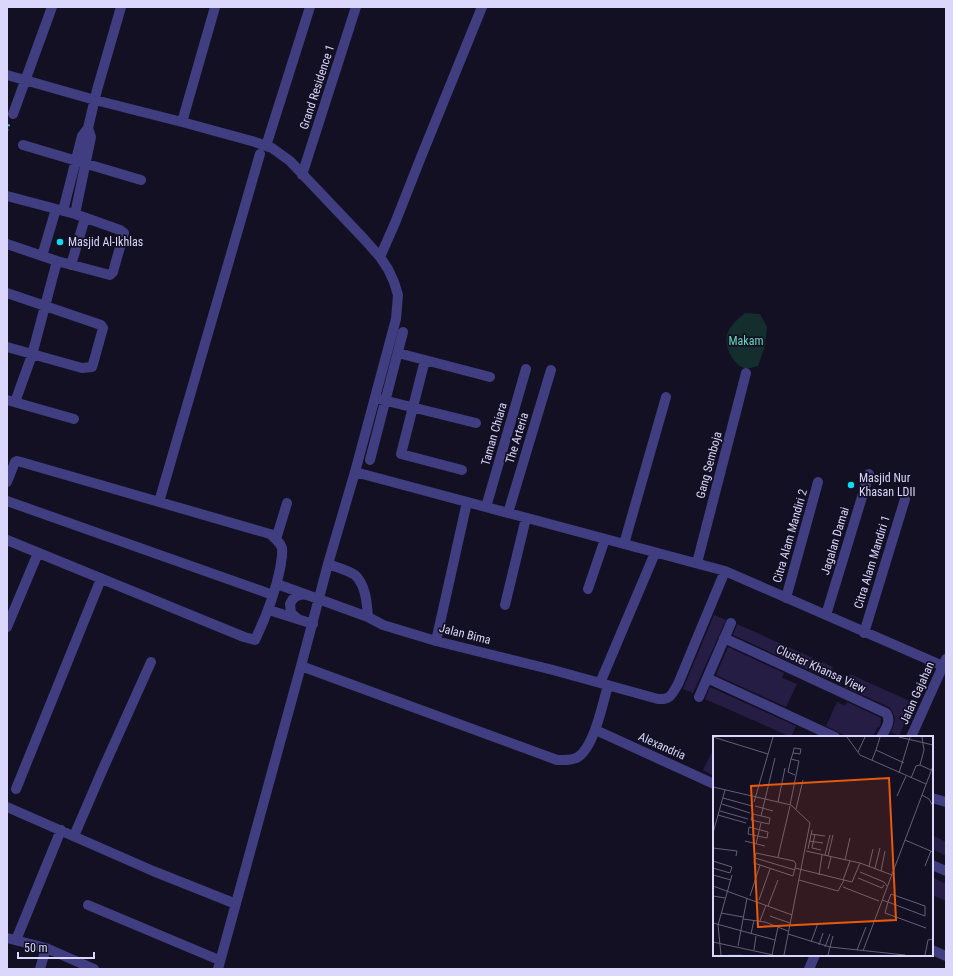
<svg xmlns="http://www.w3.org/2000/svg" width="953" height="976" font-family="'Roboto Condensed',sans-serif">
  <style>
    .green { fill: #142e2d }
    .building { fill: #251d44 }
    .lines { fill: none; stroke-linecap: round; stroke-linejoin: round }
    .path { stroke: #37b0a7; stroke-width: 2; stroke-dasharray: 2 3; stroke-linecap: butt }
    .minor { stroke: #403e80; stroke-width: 10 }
    .poi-dot { fill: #0fdbf0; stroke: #131024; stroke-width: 1.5 }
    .labels { text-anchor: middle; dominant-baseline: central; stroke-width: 3.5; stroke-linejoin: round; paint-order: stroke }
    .street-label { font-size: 12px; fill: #dad6fc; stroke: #131024 }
    .poi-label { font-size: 12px; fill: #dad6fc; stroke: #131024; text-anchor: start }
    .park-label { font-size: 12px; fill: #66d8bb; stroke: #131024 }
    .inset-river { fill: none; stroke: #112647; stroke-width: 2 }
    .inset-road { fill: none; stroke: #635f7a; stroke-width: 1 }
    .view { fill: #e8590c; fill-opacity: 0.15; stroke: #e8590c; stroke-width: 2 }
    .inset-edge { fill: none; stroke: #dad6fc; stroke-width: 2 }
  </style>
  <rect width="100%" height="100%" fill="#131024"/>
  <!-- green -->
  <path class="green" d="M745,313L760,314L767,327L765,346L758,366C752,368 745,370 740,366C732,361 724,345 727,335C729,326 738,319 745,313Z"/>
  <!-- building -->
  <path class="building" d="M714,615L726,620L693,693L683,689Z
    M737,624L833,667L828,679L733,635Z
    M728,647L784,673L782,678L797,684L786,707L716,675Z
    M850,674L914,703L899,736L891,732L894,724L895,718L893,713L889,707L844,687Z
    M710,687L796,726L791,737L705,699Z
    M837,702L845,706L847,702L881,718L880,726L879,727L878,726L873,737H848L826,726Z
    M714,748V776L703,770Z
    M932,835L946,842V856L932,849Z
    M932,877L946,884V901L932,895Z"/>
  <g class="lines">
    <!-- path -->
    <path class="path" d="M7,131L10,122"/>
    <!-- minor -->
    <path class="minor" d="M7,75L95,100L182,122L255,142L272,148L290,161L365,240L380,257L388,269L394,282L398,295L396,319L355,472L328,564L301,666L218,969
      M13,114L52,7
      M182,122L215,7
      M23,145L141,180
      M266,146L310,7
      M302,175L356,7
      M7,196L75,214L120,230L124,233L113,272L110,275L57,261L7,244
      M63,211L82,136L88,128L97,90L121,7
      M75,214L91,137L88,128
      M42,256L56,209
      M380,257L395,223L421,157L482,7
      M71,265L85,218
      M7,293L101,325L103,328L93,364L92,367L82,368L7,347
      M398,353L490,377
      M425,360L401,454L462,470
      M379,399L476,423
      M7,400L74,419
      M15,402L32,355L57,261
      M370,460L403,332
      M355,472L725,571L943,666
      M7,482L15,462L17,461L21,462L270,534C275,538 280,542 282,548C283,555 281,562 280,569C275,594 266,617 255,640L244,637L7,540
      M7,501L273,595
      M159,502L260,154
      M486,507L526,369
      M508,513L551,370
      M276,539L287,503
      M624,544L666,397
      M697,563L746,373
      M328,564C336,567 348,570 355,575C366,585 367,604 368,617
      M277,584L368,617L383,625L436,641L553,670L658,699C671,700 672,694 678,684L725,571
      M588,589L605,539
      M786,598L818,482
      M505,605L526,518
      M269,610L313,624
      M826,615L869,474
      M298,619L291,613L290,604C293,597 298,593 307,595
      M7,627L38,553
      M864,633L905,499
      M724,638L886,713C892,721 885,730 881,737
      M436,641L467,502
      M301,666L557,760C564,760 572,761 578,757C594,747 603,703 608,685
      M707,678L835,737
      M600,683L655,553
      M699,697L731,623
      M600,732L714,784
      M911,737L946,659
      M16,789L101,579
      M932,798L946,802
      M7,807L153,871L236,904
      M74,836L102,771L151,662
      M932,865L946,871
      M88,905L219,960
      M7,938L46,948L94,969
      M16,940L61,830
      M932,950L946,956
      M40,969L46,948
      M809,969L815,955"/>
  </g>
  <!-- markers -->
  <g class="poi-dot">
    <circle cx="60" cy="242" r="4"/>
    <circle cx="851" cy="485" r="4"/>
  </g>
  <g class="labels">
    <!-- street labels -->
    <g class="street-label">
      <text transform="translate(317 87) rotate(-72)">Grand Residence 1</text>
      <text transform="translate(494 434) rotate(-74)">Taman Chiara</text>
      <text transform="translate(517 438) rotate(-73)">The Arteria</text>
      <text transform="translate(709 465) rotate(-75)">Gang Semboja</text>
      <text transform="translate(790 536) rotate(-74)">Citra Alam Mandiri 2</text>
      <text transform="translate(835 541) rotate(-73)">Jagalan Damai</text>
      <text transform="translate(872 562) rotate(-73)">Citra Alam Mandiri 1</text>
      <text transform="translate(465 634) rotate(14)">Jalan Bima</text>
      <text transform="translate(821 669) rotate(25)">Cluster Khansa View</text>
      <text transform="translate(917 693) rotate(-66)">Jalan Gajahan</text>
      <text transform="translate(662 746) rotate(24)">Alexandria</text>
    </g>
    <!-- poi labels -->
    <g class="poi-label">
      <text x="68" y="242">Masjid Al-Ikhlas</text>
      <text x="859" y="478">Masjid Nur<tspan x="859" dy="14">Khasan LDII</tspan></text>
    </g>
    <!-- park labels -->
    <g class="park-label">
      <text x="746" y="341">Makam</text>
    </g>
  </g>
  <!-- overview -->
  <g transform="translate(713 736)">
    <rect width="220" height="220" fill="#131024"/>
    <path class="inset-river" d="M15,219H30"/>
    <path class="inset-road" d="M0,1L55,18M134,1L147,19L213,48M186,1L220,9M163,14L167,1M145,16L152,1M80,17L87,18L88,13L81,12L80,17L78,23L75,36L82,39M159,24L163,14L191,27M207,29L218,34M186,37L197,1M198,42L203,30L207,29L211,14L209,1M0,51L78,69L97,87L71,219M209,59L216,63L220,70M184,60L193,40M10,62L39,70M41,66L60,1M65,66L72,32M9,68L37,77M77,69L86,25L78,23M42,70L60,75M83,73L90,44M7,75L35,83M40,78L57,82L56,88L38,84ZM5,79L33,87M48,80L62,22M36,91L55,96L54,102L35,98ZM0,97L12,54M98,98L112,100M102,98L99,112L108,114M192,104L220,116M32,105L52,110M96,105L110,107M43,108L48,87M0,112L24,115L23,120M95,113L99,94M93,115L147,127L179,139M43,117L81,125L83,128L80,140L41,127ZM112,119L117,99M115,120L120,99M65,121L77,70M42,122L82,134M132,124L137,102M0,125L19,131L17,137L0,132M156,130L160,113M212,130L218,115M82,132L139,146L147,127M162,132L167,112M115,133L118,121M168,135L172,115M147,136L171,146L174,150M0,139L18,144M106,139L109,119M145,142L169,152L171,149M86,144L125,155L131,144M130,144L137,125M0,150L79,179M130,151L166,165M0,160L12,162M37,160L47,129M46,164L57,133M169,164L175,166L212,180V170L178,158L175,166L172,177L213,192M55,170L65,144M8,177L30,181M57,180L77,187M30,183L52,186L75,195M47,185L53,169M0,187L62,204M38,198L41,184M75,198L117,211L120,200M0,206L60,219M98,206L105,187M106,209L110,197M25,210L34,162M112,211L117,198M41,214L43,200M144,214L153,191M150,215L220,30M8,219L5,189L19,139M59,219L65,191M115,219L117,211L192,219M212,219L215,204L220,203"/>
    <path class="view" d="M176,42L183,184L45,191L38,50Z"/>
    <rect width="220" height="220" class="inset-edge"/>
  </g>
  <!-- border -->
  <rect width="953" height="976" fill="none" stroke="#dad6fc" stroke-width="16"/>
  <!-- scale -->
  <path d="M18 952v6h76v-6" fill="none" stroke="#dad6fc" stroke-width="2"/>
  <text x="24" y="952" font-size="12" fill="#dad6fc" stroke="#131024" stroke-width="3" paint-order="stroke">50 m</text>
</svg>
